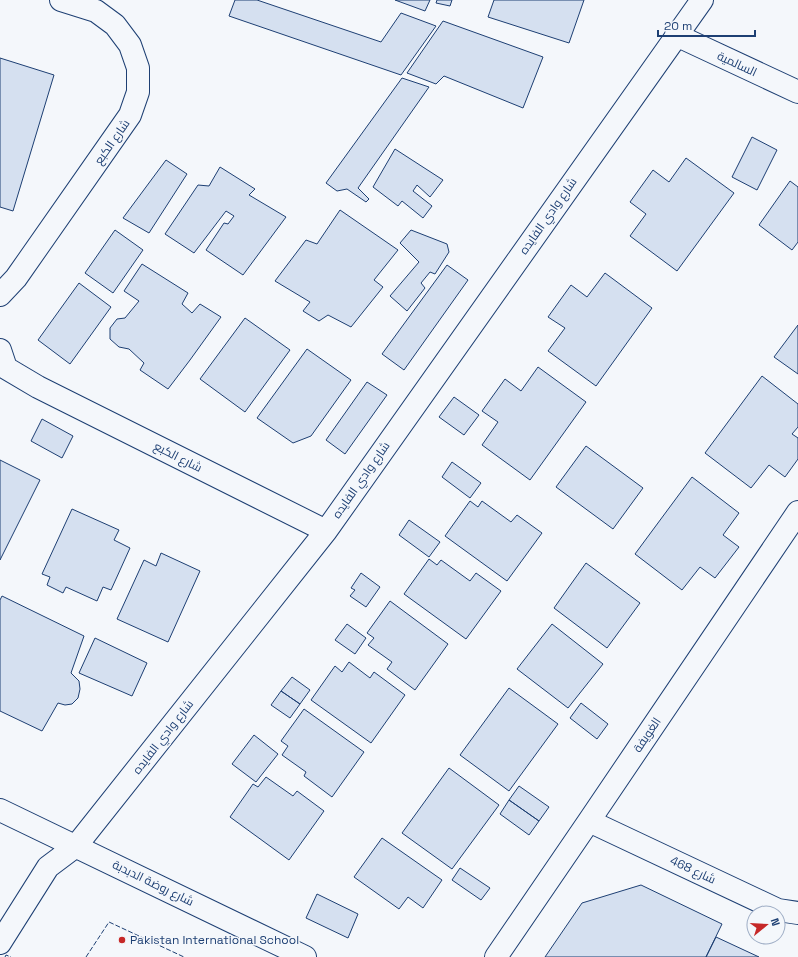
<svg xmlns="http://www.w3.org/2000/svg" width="798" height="957" font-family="'Space Grotesk',Cairo,sans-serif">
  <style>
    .building { fill: #d5e0f0; stroke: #1d3f73 }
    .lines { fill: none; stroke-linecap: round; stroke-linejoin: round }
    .minor-casing { stroke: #1d3f73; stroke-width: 24 }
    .minor { stroke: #f4f7fb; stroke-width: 22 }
    .fence { stroke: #1d3f73; stroke-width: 1; stroke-dasharray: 5 2; stroke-linecap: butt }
    .poi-dot { fill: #c62828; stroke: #f4f7fb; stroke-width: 1.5 }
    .labels { text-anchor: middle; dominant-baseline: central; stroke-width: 3; stroke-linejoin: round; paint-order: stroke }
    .street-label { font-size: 12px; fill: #1d3f73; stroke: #f4f7fb }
    .poi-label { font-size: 12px; fill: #1d3f73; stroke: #f4f7fb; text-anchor: start }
  </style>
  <rect width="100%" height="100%" fill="#f4f7fb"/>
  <!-- building -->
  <path class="building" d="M235,0H257L381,42L401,13L436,26L401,75L229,16Z
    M395,0H430L425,11Z
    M437,0H452L450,6L436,3Z
    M494,0H584L569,43L488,17Z
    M443,21L543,57L523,108L444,76L436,84L407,73Z
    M0,58L54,75L13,211L0,207Z
    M402,78L429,87L358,188L369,199L366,202L347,189L337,191L326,183Z
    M752,137L777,150L757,190L732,177Z
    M395,149L443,180L430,197L417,185L413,191L432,206L423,218L402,201L398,206L373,187Z
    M686,158L734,193L677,271L630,236L646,214L630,202L653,170L669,182Z
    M166,160L187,174L149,233L123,218Z
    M220,167L255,189L249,195L286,217L243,275L206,250L224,223L228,224L234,216L226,211L194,253L165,234L198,185L209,186Z
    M790,181L798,187V242L792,250L759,225Z
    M340,210L398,250L374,280L383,287L351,327L328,315L319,321L303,311L310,302L275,281L306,240L317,244Z
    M115,230L143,250L113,293L85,273Z
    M411,230L447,244L449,252L435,274L430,272L421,283L425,288L407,311L390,296L419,262L400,243Z
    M142,264L188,293L182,304L192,313L200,304L221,317L190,360L168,389L140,370L144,363L129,349L119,347L110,339V328L117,319L125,318L139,301L124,291Z
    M447,265L468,280L404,370L382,354Z
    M605,273L652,308L596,386L548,351L565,328L548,317L571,285L587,297Z
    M79,283L111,307L70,364L38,340Z
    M245,318L290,350L245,412L200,379Z
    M798,325V374L774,357Z
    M307,349L351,380L311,436L293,443L257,418Z
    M538,367L586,402L530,480L482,445L498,422L482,411L505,379L521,391Z
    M762,376L798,404V427L792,434L798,438V459L785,477L769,465L751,488L705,453Z
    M367,382L387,395L345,454L326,440Z
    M454,397L479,415L464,435L439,417Z
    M42,419L73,436L62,458L31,441Z
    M586,446L643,488L613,529L556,487Z
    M0,460L40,480L0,560Z
    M452,462L481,483L470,498L442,477Z
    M692,477L739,513L723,535L739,547L715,578L700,567L682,590L635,554Z
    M470,501L478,507L482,501L511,522L517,515L542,533L507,581L445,536Z
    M72,509L119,530L114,540L130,548L111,590L103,587L97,601L66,587L63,593L47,585L50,577L42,574Z
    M409,520L440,542L429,557L399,535Z
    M161,553L200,571L168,642L117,619L144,560L156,566Z
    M429,559L437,565L441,560L470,581L476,573L501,591L466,639L404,594Z
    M586,563L640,603L607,648L554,608Z
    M361,573L380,587L366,607L350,596L355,590L351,588Z
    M2,596L84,636L71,673L79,681L80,689L78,698L72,704L65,705L58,703L42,731L0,711V600Z
    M390,601L448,644L415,690L387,669L392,662L368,645L374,638L367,633Z
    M347,624L366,638L355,654L335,640Z
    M552,624L603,664L568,708L517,669Z
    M95,638L147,663L132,696L79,673Z
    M349,662L370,678L374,672L405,695L371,743L311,700L335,666L342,672Z
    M292,677L310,690L300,704L281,691Z
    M509,688L558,724L509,791L460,755Z
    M281,691L300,704L290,718L271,705Z
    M581,703L608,724L597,739L570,718Z
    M304,709L364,752L332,797L304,776L306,772L282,755L288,746L281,741Z
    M254,735L278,754L256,782L232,764Z
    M449,768L499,805L452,869L402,833Z
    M266,777L293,796L297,791L324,811L289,860L230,817L253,784L258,787Z
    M519,786L549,807L539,821L509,800Z
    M509,800L539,821L529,835L500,814Z
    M382,838L442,880L423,908L408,897L399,909L354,877Z
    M460,868L490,888L481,900L452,880Z
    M641,885L722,924L706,957H545L582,903Z
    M317,894L358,914L348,938L306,918Z
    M716,937L759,957H706Z"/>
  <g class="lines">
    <!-- minor casing -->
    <g class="minor-casing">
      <path id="minor" d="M676,35L798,92
        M0,295L16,278L130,115L138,92V68L130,45L115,25L96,11L61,0
        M0,350L6,368L38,387L326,531
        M0,810L305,957
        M589,821L778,910L798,913
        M0,943L48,867L76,846L326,531L702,0
        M496,957L589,821L798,512"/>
    </g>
    <!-- minor -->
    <use href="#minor" class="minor"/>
    <!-- fence -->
    <path class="fence" d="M5,957L6,955L11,957
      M86,957L109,922L184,957"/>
  </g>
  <!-- markers -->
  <circle class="poi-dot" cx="122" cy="940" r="4"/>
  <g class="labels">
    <!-- street labels -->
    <g class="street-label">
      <text transform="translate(737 64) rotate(25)">السالمية</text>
      <text transform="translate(112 142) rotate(-55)">شارع الكبع</text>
      <text transform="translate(548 216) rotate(-55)">شارع وادي الفايده</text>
      <text transform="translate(178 457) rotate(27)">شارع الكبع</text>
      <text transform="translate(361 480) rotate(-55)">شارع وادي الفايده</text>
      <text transform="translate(647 735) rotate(-56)">الغويفة</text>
      <text transform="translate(163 737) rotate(-52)">شارع وادي الفايده</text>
      <text transform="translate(693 870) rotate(25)">شارع 468</text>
      <text transform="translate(153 883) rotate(26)">شارع روضة الدبدبة</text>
    </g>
    <!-- poi labels -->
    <g class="poi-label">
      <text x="130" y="940">Pakistan International School</text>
    </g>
  </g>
  <!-- north arrow -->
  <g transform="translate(766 925) rotate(72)"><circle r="19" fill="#f4f7fb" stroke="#9eadc5"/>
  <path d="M0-3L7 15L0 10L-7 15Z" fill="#c62828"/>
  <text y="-6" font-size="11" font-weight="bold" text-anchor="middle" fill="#1d3f73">N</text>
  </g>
  <!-- scale -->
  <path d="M658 30v6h97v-6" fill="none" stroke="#1d3f73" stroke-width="2"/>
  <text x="664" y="30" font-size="12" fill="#1d3f73" stroke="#f4f7fb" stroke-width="3" paint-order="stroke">20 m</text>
</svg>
